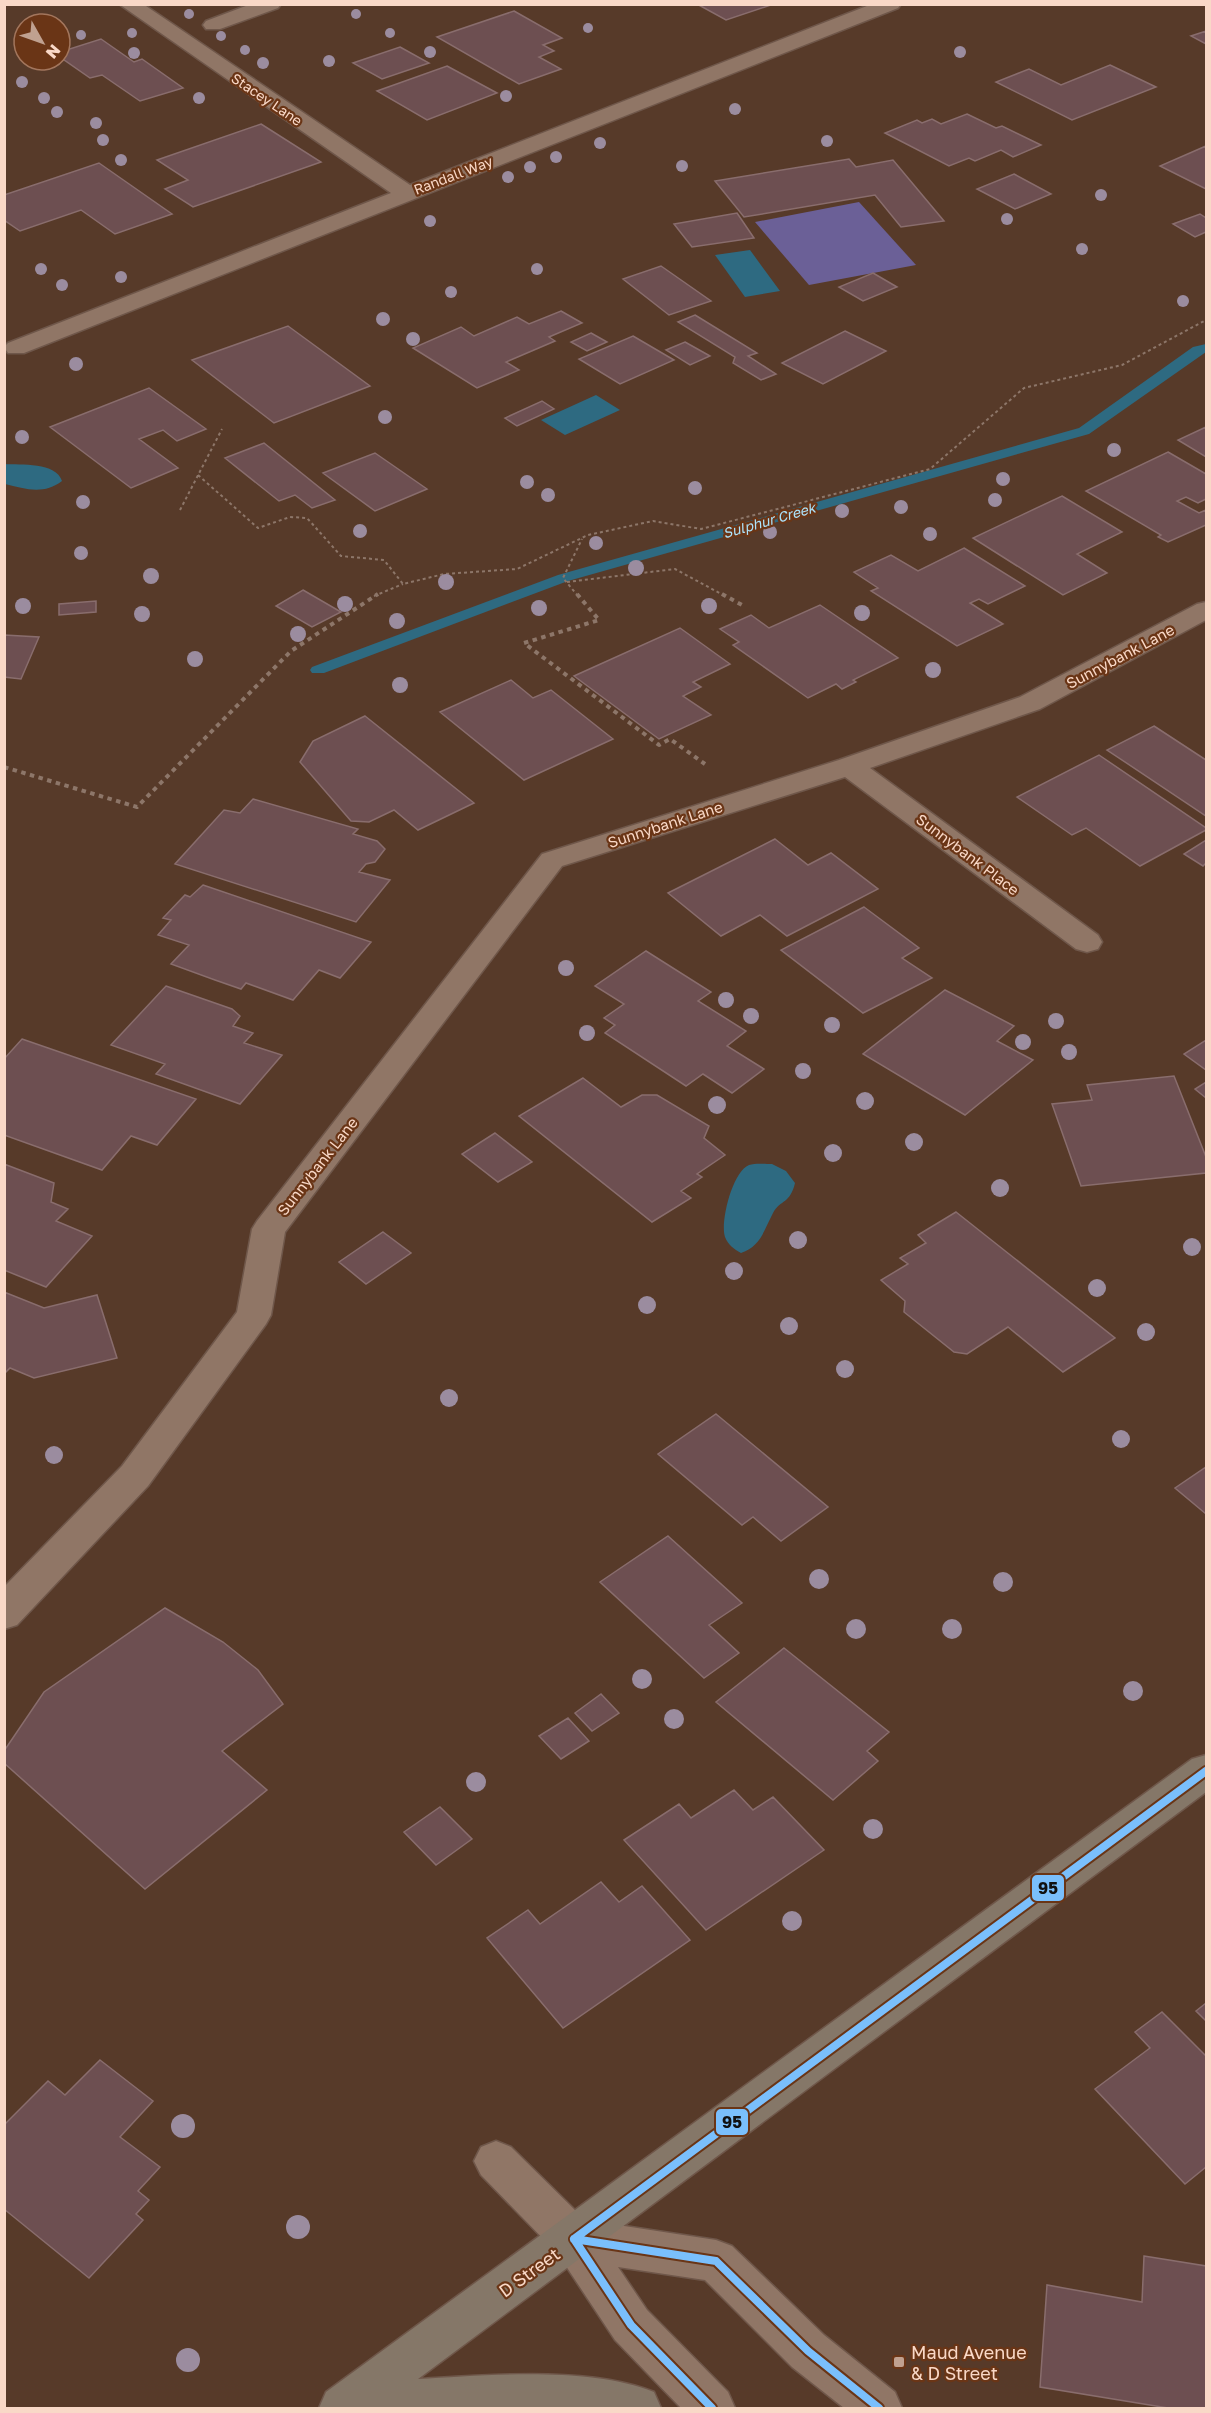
<svg xmlns="http://www.w3.org/2000/svg" width="1211" height="2413" font-family="'Golos Text',sans-serif">
  <style>
    .green { fill: #6b6097 }
    .water { fill: #2e6a81 }
    .lines { fill: none; stroke-linecap: round; stroke-linejoin: round }
    .stream { fill: #2e6a81; fill-rule: evenodd }
    .building { fill: #6d4f51; stroke: #896d6d; stroke-width: 1.5 }
    .minor-casing { stroke: #6f574a; stroke-width: 3 }
    .major-casing { stroke: #6f574a; stroke-width: 3 }
    .path-far1 { stroke: #8d7669; stroke-width: 2; stroke-dasharray: 3 3; stroke-linecap: butt }
    .path { stroke: #8d7669; stroke-width: 4; stroke-dasharray: 4.5 4.5; stroke-linecap: butt }
    .minor { fill: #907666; fill-rule: evenodd }
    .major { fill: #857768; fill-rule: evenodd }
    .bus-1-casing { stroke: #6a3516; stroke-width: 12 }
    .bus-1 { stroke: #7abffc; stroke-width: 8 }
    .tree { fill: #9b8c9f }
    .poi-dot { fill: #c0a190; stroke: #6a3516; stroke-width: 2 }
    .labels { text-anchor: middle; dominant-baseline: central; stroke-width: 4.5; stroke-linejoin: round; paint-order: stroke }
    .far-street-label { font-size: 14px; fill: #f9d8c7; stroke: #6a3516 }
    .far-water-label { font-size: 14px; font-style: italic; fill: #ace3fb; stroke: #6a3516 }
    .street-label { font-size: 15px; fill: #f9d8c7; stroke: #6a3516 }
    .near-street-label { font-size: 18px; fill: #f9d8c7; stroke: #6a3516 }
    .near-poi-label { font-size: 18px; fill: #f9d8c7; stroke: #6a3516; text-anchor: start }
    .line-badge { stroke: #6a3516; stroke-width: 2 }
    .pale-badge-label { font-size: 16px; text-anchor: middle; font-weight: bold; fill: #111 }
  </style>
  <rect width="100%" height="100%" fill="#573a29"/>
  <!-- green -->
  <path class="green" d="M859,202L916,265L809,285L755,222Z"/>
  <!-- water -->
  <path class="water" d="M750,250L780,291L745,297L715,255Z
    M596,395L620,410L565,435L541,420Z
    M4,464C21,465 56,462 62,481C44,495 25,489 5,484Z
    M772,1164L786,1171L795,1183C790,1204 781,1199 773,1213C764,1230 761,1246 741,1253C734,1249 728,1245 725,1237C720,1223 732,1172 749,1165C755,1163 765,1164 772,1164Z"/>
  <g class="lines">
    <!-- stream -->
    <path class="stream" d="M1206,344V352L1089,434L568,581L324,673H312L310,670L312,667L558,575L1079,428L1193,347Z"/>
  </g>
  <!-- building -->
  <path class="building" d="M697,4H770L771,5L726,20Z
    M514,11L562,38L543,45L554,51L539,57L561,69L519,84L437,37Z
    M1206,31V44L1191,36Z
    M101,39L134,62L142,59L183,88L140,101L102,75L90,78L60,57V52Z
    M400,47L429,63L382,79L353,63Z
    M1110,65L1156,87L1072,120L996,82L1029,69L1061,85Z
    M447,66L497,93L427,120L377,91Z
    M967,114L996,128L1002,126L1041,145L1013,157L1001,150L975,161L969,158L949,166L885,133L917,120L922,123L932,119L941,124Z
    M261,124L321,162L193,207L165,189L188,180L157,160Z
    M1206,146V189L1160,166Z
    M849,159L856,167L893,160L944,221L901,227L875,195L744,217L715,181Z
    M99,163L172,214L115,234L81,210L20,231L4,220V195Z
    M1014,174L1051,194L1015,209L977,189Z
    M737,213L754,238L692,247L674,224Z
    M1200,214L1206,218V232L1195,237L1173,224Z
    M661,266L711,301L669,315L623,279Z
    M873,273L897,287L863,301L839,287Z
    M561,311L582,323L549,337L555,341L506,362L519,370L477,388L413,348L461,327L474,336L517,317L529,324Z
    M695,315L757,353L748,356L776,374L761,380L733,363L735,357L678,322Z
    M288,326L370,386L274,423L192,360Z
    M845,331L886,351L823,384L782,363Z
    M591,333L607,342L587,351L571,342Z
    M633,336L674,360L620,384L579,359Z
    M685,342L710,356L690,365L666,350Z
    M149,388L206,429L177,441L163,430L139,439L178,468L131,488L50,427Z
    M542,401L554,409L517,426L505,418Z
    M1206,427V457L1178,440Z
    M264,443L335,500L312,508L295,495L279,501L225,458Z
    M1168,452L1206,474V499L1198,503L1186,497L1177,501L1199,513L1206,510V525L1168,542L1158,537L1161,535L1086,491Z
    M375,453L427,489L375,511L323,473Z
    M1062,496L1122,532L1077,554L1107,573L1063,595L973,538Z
    M964,548L1025,586L988,604L979,599L970,603L1003,624L957,646L871,591L878,588L854,572L891,555L918,571Z
    M303,590L341,612L312,627L276,606Z
    M96,601V612L59,615V604Z
    M820,605L898,658L853,680L856,682L842,689L836,684L808,698L733,645L739,642L720,629L751,615L769,628Z
    M680,628L730,664L693,682L701,687L683,696L711,715L659,739L574,676Z
    M4,635L39,637L21,679L4,677Z
    M511,680L533,698L551,690L613,739L524,780L440,712Z
    M365,716L474,803L418,830L394,810L369,822L351,821L300,762L313,741Z
    M1154,726L1206,760V816L1107,750Z
    M1099,755L1206,828V830L1140,866L1086,828L1072,835L1017,797Z
    M253,799L358,829L353,834L377,841L385,849L375,862L366,864L359,872L390,880L356,922L175,864L224,810L240,813Z
    M775,839L808,865L831,853L878,889L787,936L760,915L721,936L668,893Z
    M1206,840V863L1203,866L1184,854Z
    M203,885L371,942L340,978L319,970L293,1000L246,983L241,989L215,980L171,964L189,945L158,935L171,920L163,918L185,895L190,897Z
    M864,907L919,948L902,958L932,978L863,1013L781,950Z
    M646,951L711,992L698,1001L746,1031L727,1046L764,1069L732,1093L703,1074L686,1086L605,1033L615,1025L604,1018L624,1004L595,986Z
    M166,986L232,1009L240,1016L233,1026L253,1033L244,1043L282,1055L240,1104L156,1074L165,1064L111,1045Z
    M945,990L1014,1026L997,1041L1033,1060L965,1115L863,1054Z
    M22,1039L196,1099L157,1145L131,1136L102,1170L4,1135V1059Z
    M1206,1040V1070L1184,1054Z
    M1174,1076L1206,1157V1173L1081,1186L1052,1104L1092,1100L1087,1085Z
    M583,1078L621,1107L642,1095H657L709,1126L704,1138L725,1155L697,1174L702,1177L681,1191L691,1198L652,1222L519,1116Z
    M1206,1082V1098L1195,1089Z
    M495,1133L532,1162L498,1182L462,1154Z
    M4,1164L54,1183L51,1202L68,1209L56,1221L92,1236L46,1287L4,1270Z
    M956,1212L1115,1338L1063,1372L1008,1327L967,1354L954,1352L904,1312L905,1301L881,1280L908,1264L900,1258L926,1243L918,1235Z
    M383,1232L411,1253L366,1284L339,1262Z
    M4,1292L44,1308L97,1295L117,1358L34,1378L10,1368L4,1374Z
    M716,1414L828,1507L781,1541L753,1517L742,1525L658,1454Z
    M1206,1467V1514L1175,1488Z
    M668,1536L742,1603L709,1625L739,1653L704,1678L600,1582Z
    M165,1608L223,1642L258,1670L283,1704L222,1751L267,1790L145,1889L4,1763V1751L44,1692Z
    M784,1648L889,1732L867,1751L878,1761L833,1800L716,1702Z
    M601,1694L619,1713L592,1731L575,1713Z
    M568,1718L589,1741L561,1759L539,1736Z
    M734,1790L753,1810L773,1797L824,1850L706,1930L624,1840L679,1804L691,1818Z
    M440,1807L472,1839L436,1865L404,1832Z
    M601,1882L619,1902L642,1886L690,1940L563,2028L487,1938L528,1910L540,1924Z
    M1206,2003V2021L1196,2011Z
    M1162,2012L1206,2056V2167L1185,2184L1095,2089L1150,2048L1135,2032Z
    M100,2060L153,2101L120,2137L160,2167L138,2191L149,2200L136,2214L143,2220L89,2278L4,2209V2125L48,2081L65,2095Z
    M1144,2256L1206,2266V2408H1168L1040,2387L1047,2285L1142,2302Z"/>
  <g class="lines">
    <!-- minor casing -->
    <g class="minor-casing">
      <path id="minor" d="M119,4H143L410,185L872,4H901L898,8L24,353H8L4,347L8,343L391,193Z
        M251,4H281L278,8L220,29H206L203,25L206,21Z
        M1206,602V620L1040,709L870,768L1098,935L1102,942L1098,949L1087,952L1076,949L845,777L562,866L285,1232L271,1315L266,1324L148,1486L17,1625L4,1629V1587L122,1466L237,1312L252,1229L257,1221L542,854L839,760L1020,697L1197,604Z
        M496,2141L511,2147L585,2220L716,2240L732,2246L824,2335L895,2392L902,2408H844L792,2367L705,2280L618,2267L647,2310L728,2392L735,2408H681L615,2340L558,2254L481,2175L474,2161L481,2147Z"/>
    </g>
    <!-- major casing -->
    <g class="major-casing">
      <path id="major" d="M1206,1755V1792L418,2379C487,2375 590,2366 654,2392L661,2408H319L326,2392L1192,1759Z"/>
    </g>
    <!-- path-far1 -->
    <path class="path-far1" d="M198,475L258,528L290,517L307,518L341,556L384,560L403,584L444,574L517,569L588,535L653,521L701,529L930,469L1024,388L1122,365L1206,320
      M180,510L222,429
      M567,582L675,569L725,596
      M374,596L403,584
      M578,596L563,578L582,539"/>
    <!-- path -->
    <path class="path" d="M577,594L599,620L524,643L659,745L670,739L705,764
      M722,594L742,605
      M4,767L137,807L291,651L378,594"/>
    <!-- minor -->
    <use href="#minor" class="minor"/>
    <!-- major -->
    <use href="#major" class="major"/>
    <!-- bus-1 casing -->
    <g class="bus-1-casing">
      <path id="bus-1" d="M574,2239L1206,1771
        M574,2239L716,2261L808,2351L879,2408
        M574,2239L631,2325L712,2408"/>
    </g>
    <!-- bus-1 -->
    <use href="#bus-1" class="bus-1"/>
  </g>
  <!-- trees -->
  <g class="tree">
    <circle cx="189" cy="14" r="5"/>
    <circle cx="356" cy="14" r="5"/>
    <circle cx="588" cy="28" r="5"/>
    <circle cx="132" cy="33" r="5"/>
    <circle cx="390" cy="33" r="5"/>
    <circle cx="81" cy="35" r="5"/>
    <circle cx="221" cy="36" r="5"/>
    <circle cx="245" cy="50" r="5"/>
    <circle cx="430" cy="52" r="6"/>
    <circle cx="960" cy="52" r="6"/>
    <circle cx="134" cy="53" r="6"/>
    <circle cx="329" cy="61" r="6"/>
    <circle cx="263" cy="63" r="6"/>
    <circle cx="22" cy="82" r="6"/>
    <circle cx="506" cy="96" r="6"/>
    <circle cx="44" cy="98" r="6"/>
    <circle cx="199" cy="98" r="6"/>
    <circle cx="735" cy="109" r="6"/>
    <circle cx="57" cy="112" r="6"/>
    <circle cx="96" cy="123" r="6"/>
    <circle cx="103" cy="140" r="6"/>
    <circle cx="827" cy="141" r="6"/>
    <circle cx="600" cy="143" r="6"/>
    <circle cx="556" cy="157" r="6"/>
    <circle cx="121" cy="160" r="6"/>
    <circle cx="682" cy="166" r="6"/>
    <circle cx="530" cy="167" r="6"/>
    <circle cx="508" cy="177" r="6"/>
    <circle cx="1101" cy="195" r="6"/>
    <circle cx="1007" cy="219" r="6"/>
    <circle cx="430" cy="221" r="6"/>
    <circle cx="1082" cy="249" r="6"/>
    <circle cx="41" cy="269" r="6"/>
    <circle cx="537" cy="269" r="6"/>
    <circle cx="121" cy="277" r="6"/>
    <circle cx="62" cy="285" r="6"/>
    <circle cx="451" cy="292" r="6"/>
    <circle cx="1183" cy="301" r="6"/>
    <circle cx="383" cy="319" r="7"/>
    <circle cx="413" cy="339" r="7"/>
    <circle cx="76" cy="364" r="7"/>
    <circle cx="385" cy="417" r="7"/>
    <circle cx="22" cy="437" r="7"/>
    <circle cx="1114" cy="450" r="7"/>
    <circle cx="1003" cy="479" r="7"/>
    <circle cx="527" cy="482" r="7"/>
    <circle cx="695" cy="488" r="7"/>
    <circle cx="548" cy="495" r="7"/>
    <circle cx="995" cy="500" r="7"/>
    <circle cx="83" cy="502" r="7"/>
    <circle cx="901" cy="507" r="7"/>
    <circle cx="842" cy="511" r="7"/>
    <circle cx="360" cy="531" r="7"/>
    <circle cx="770" cy="532" r="7"/>
    <circle cx="930" cy="534" r="7"/>
    <circle cx="596" cy="543" r="7"/>
    <circle cx="81" cy="553" r="7"/>
    <circle cx="636" cy="568" r="8"/>
    <circle cx="151" cy="576" r="8"/>
    <circle cx="446" cy="582" r="8"/>
    <circle cx="345" cy="604" r="8"/>
    <circle cx="23" cy="606" r="8"/>
    <circle cx="709" cy="606" r="8"/>
    <circle cx="539" cy="608" r="8"/>
    <circle cx="862" cy="613" r="8"/>
    <circle cx="142" cy="614" r="8"/>
    <circle cx="397" cy="621" r="8"/>
    <circle cx="298" cy="634" r="8"/>
    <circle cx="195" cy="659" r="8"/>
    <circle cx="933" cy="670" r="8"/>
    <circle cx="400" cy="685" r="8"/>
    <circle cx="566" cy="968" r="8"/>
    <circle cx="726" cy="1000" r="8"/>
    <circle cx="751" cy="1016" r="8"/>
    <circle cx="1056" cy="1021" r="8"/>
    <circle cx="832" cy="1025" r="8"/>
    <circle cx="587" cy="1033" r="8"/>
    <circle cx="1023" cy="1042" r="8"/>
    <circle cx="1069" cy="1052" r="8"/>
    <circle cx="803" cy="1071" r="8"/>
    <circle cx="865" cy="1101" r="9"/>
    <circle cx="717" cy="1105" r="9"/>
    <circle cx="914" cy="1142" r="9"/>
    <circle cx="833" cy="1153" r="9"/>
    <circle cx="1000" cy="1188" r="9"/>
    <circle cx="798" cy="1240" r="9"/>
    <circle cx="1192" cy="1247" r="9"/>
    <circle cx="734" cy="1271" r="9"/>
    <circle cx="1097" cy="1288" r="9"/>
    <circle cx="647" cy="1305" r="9"/>
    <circle cx="789" cy="1326" r="9"/>
    <circle cx="1146" cy="1332" r="9"/>
    <circle cx="845" cy="1369" r="9"/>
    <circle cx="449" cy="1398" r="9"/>
    <circle cx="1121" cy="1439" r="9"/>
    <circle cx="54" cy="1455" r="9"/>
    <circle cx="819" cy="1579" r="10"/>
    <circle cx="1003" cy="1582" r="10"/>
    <circle cx="856" cy="1629" r="10"/>
    <circle cx="952" cy="1629" r="10"/>
    <circle cx="642" cy="1679" r="10"/>
    <circle cx="1133" cy="1691" r="10"/>
    <circle cx="674" cy="1719" r="10"/>
    <circle cx="476" cy="1782" r="10"/>
    <circle cx="873" cy="1829" r="10"/>
    <circle cx="792" cy="1921" r="10"/>
    <circle cx="183" cy="2126" r="12"/>
    <circle cx="298" cy="2227" r="12"/>
    <circle cx="188" cy="2360" r="12"/>
  </g>
  <!-- markers -->
  <rect class="poi-dot" x="893" y="2356" width="12" height="12" rx="3"/>
  <g class="labels">
    <!-- far-street labels -->
    <g class="far-street-label">
      <text transform="translate(267 99) rotate(34)">Stacey Lane</text>
      <text transform="translate(453 175) rotate(-21)">Randall Way</text>
    </g>
    <!-- far-water labels -->
    <g class="far-water-label">
      <text transform="translate(769 520) rotate(-16)">Sulphur Creek</text>
    </g>
    <!-- street labels -->
    <g class="street-label">
      <text transform="translate(1120 656) rotate(-28)">Sunnybank Lane</text>
      <text transform="translate(665 824) rotate(-18)">Sunnybank Lane</text>
      <text transform="translate(968 854) rotate(37)">Sunnybank Place</text>
      <text transform="translate(317 1166) rotate(-52)">Sunnybank Lane</text>
    </g>
    <!-- near-street labels -->
    <g class="near-street-label">
      <text transform="translate(529 2272) rotate(-36)">D Street</text>
    </g>
    <!-- near-poi labels -->
    <g class="near-poi-label">
      <text x="911" y="2352">Maud Avenue<tspan x="911" dy="21">&amp; D Street</tspan></text>
    </g>
  </g>
  <g class="line-badge">
    <rect x="1031" y="1874" width="34" height="28" rx="6" fill="#7abffc"/>
    <rect x="715" y="2108" width="34" height="28" rx="6" fill="#7abffc"/>
  </g>
  <g class="pale-badge-label">
    <text x="1048" y="1894">95</text>
    <text x="732" y="2128">95</text>
  </g>
  <!-- border -->
  <rect width="1211" height="2413" fill="none" stroke="#f9d8c7" stroke-width="12"/>
  <!-- north arrow -->
  <g transform="translate(42 42) rotate(130)"><circle r="28" fill="#6a3516" stroke="#a3765d" stroke-width="1.5"/>
  <path d="M0-4.5L10 22L0 15L-10 22Z" fill="#c0a190"/>
  <text y="-9" font-size="16" font-weight="bold" text-anchor="middle" fill="#f9d8c7">N</text>
  </g>
</svg>
